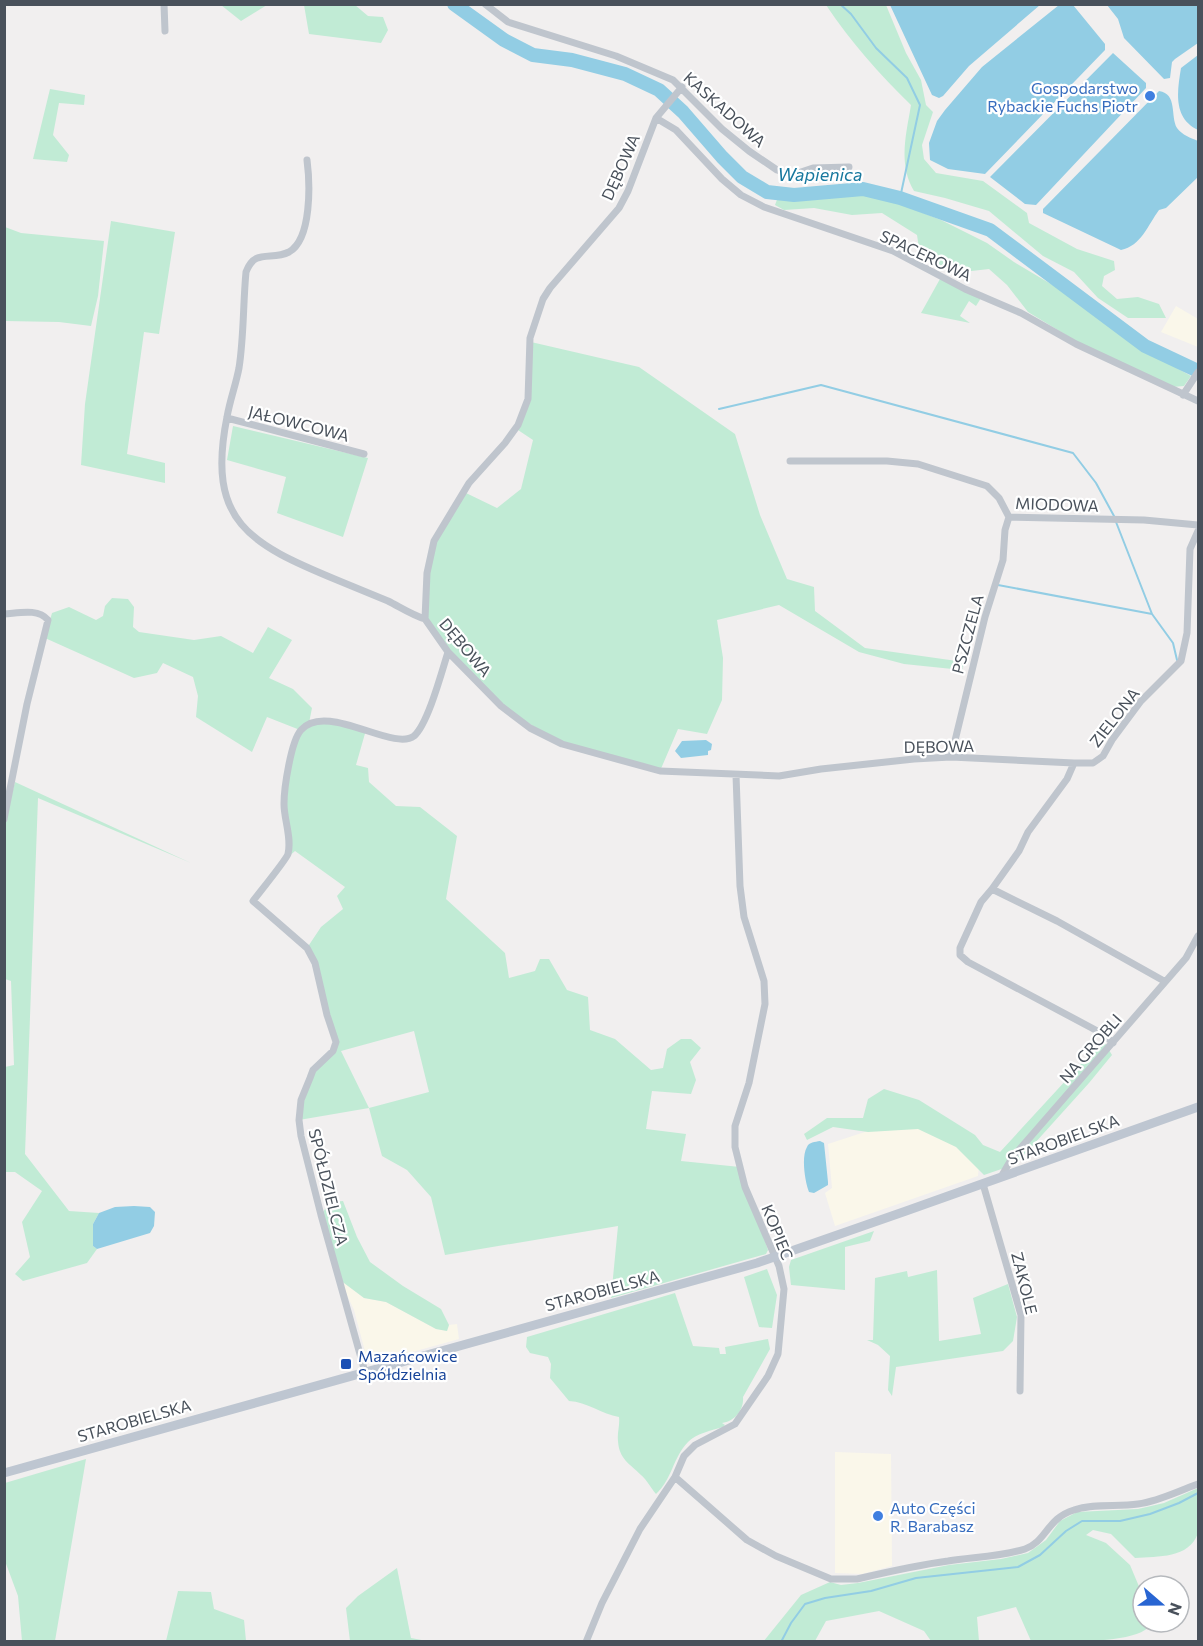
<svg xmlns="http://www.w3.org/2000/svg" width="1203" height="1646" font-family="Commissioner,sans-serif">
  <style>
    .commercial { fill: #faf7ea }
    .green { fill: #c1ebd5; fill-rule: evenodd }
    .water { fill: #92cde4 }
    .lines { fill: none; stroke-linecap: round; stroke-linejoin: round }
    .stream { stroke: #92cde4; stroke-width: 2 }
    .river { stroke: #92cde4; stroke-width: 14 }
    .street { stroke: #bfc5cd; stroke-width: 7 }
    .secondary { stroke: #bec6d1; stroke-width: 9 }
    .shop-dot { fill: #3f7fe0; stroke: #fff; stroke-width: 2 }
    .transit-dot { fill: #1a4fb4; stroke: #fff; stroke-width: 2 }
    .labels { text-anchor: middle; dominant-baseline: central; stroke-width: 4.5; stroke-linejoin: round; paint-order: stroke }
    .shop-label { font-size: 16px; fill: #366cbe; stroke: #fff; text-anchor: end }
    .street-label { font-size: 16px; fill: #49515b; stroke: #fff }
    .transit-label { font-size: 16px; fill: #164399; stroke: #fff; text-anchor: start }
    .water-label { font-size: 18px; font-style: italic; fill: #18789e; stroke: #fff }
  </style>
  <rect width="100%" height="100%" fill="#f1efef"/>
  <!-- commercial -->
  <path class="commercial" d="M1176,306L1198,319V347L1161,332Z
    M916,1127L960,1147L979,1165L978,1176L835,1226L825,1193L832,1188L828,1144L874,1129Z
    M340,1280L364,1298L386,1302L436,1329L447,1331L449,1325L457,1324L459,1339L373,1363L367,1359L354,1310Z
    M835,1452L891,1454L892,1566L862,1574L835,1573Z"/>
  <!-- green -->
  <path class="green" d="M221,5H267L241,21Z
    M304,5H355L368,16L383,17L388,30L381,43L309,34Z
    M826,5H886L906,53L921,80L926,105L933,112L922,145L924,159L936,173L983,181L1027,213L1029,223L1077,249L1114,261L1115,270L1104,276L1102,286L1117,299L1138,297L1159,304L1166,318H1128L1098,298L1074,272L1043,256L989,211L945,198L914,191C898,164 906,135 911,105C879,74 851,42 826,5Z
    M50,89L85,95L84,105L59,103L53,135L69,155L67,162L33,159Z
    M850,194L885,198L941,220L987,243L1014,262L1061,290L1135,345L1191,376L1184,386L1172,387L1076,341L1028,312L1007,285L989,269L954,273L920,255L917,235L882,213L852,215L814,208L784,210L775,205L778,197L792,199Z
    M111,221L175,232L159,334L144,332L127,454L165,463V483L81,465L85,404Z
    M5,227L21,233L104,241L98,296L91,326L59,322L5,321Z
    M940,279L981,298L976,306L969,301L960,316L970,323L921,313Z
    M531,342L639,367L735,434L760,515L787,579L814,587L815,611L865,648L964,662L962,670L904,664L859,652L779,605L717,620L723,658L722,700L707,734L678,729L660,771L562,744L501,706L448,652L425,619L429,573L436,542L466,493L497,508L521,489L533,440L518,430L531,400Z
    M233,426L368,458L343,537L277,513L286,477L227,460Z
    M112,598L128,599L134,607L133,627L139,632L194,640L221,636L253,653L268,627L292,640L269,678L293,689L312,708L309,723L323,720L366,730L356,765L368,768L369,782L396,806L420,807L457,836L446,899L505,953L509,978L535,971L540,959H549L567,990L588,997L590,1030L615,1039L651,1070L663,1068L667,1049L681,1039H691L701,1048L690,1062L696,1080L691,1094L652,1091L646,1129L686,1134L681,1161L740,1167L768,1250L766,1254L611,1298L618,1226L445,1255L431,1197L407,1170L382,1156L369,1108L299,1120L310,1078L336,1042L307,948L321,927L343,909L337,896L345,887L295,851L287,858L286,778L300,730L267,717L252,752L196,717L198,696L193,677L163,663L157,673L134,678L45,638L52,613L69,607L96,620L103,616L105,606ZM414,1031L429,1092L369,1108L341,1051Z
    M15,782L191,863L38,798L25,1154L69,1211L99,1213L93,1224V1246L97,1249L87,1263L23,1281L15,1274L30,1257L22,1222L42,1191L15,1172H5V1067L14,1065L11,981L5,979V841L6,816Z
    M1103,1040L1112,1055L1089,1083L1016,1164L984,1175L956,1147L918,1129L868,1132L833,1127L807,1140L804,1134L827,1118H863L868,1099L884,1089L919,1100L975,1135L983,1145L1000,1152Z
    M343,1201L357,1237L370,1262L403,1286L441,1309L449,1325L447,1331L436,1329L386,1302L364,1298L340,1280L321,1215L330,1202Z
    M874,1231L870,1241L845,1247V1290L791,1285L789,1267L791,1260Z
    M767,1269L777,1295L772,1328L759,1327L744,1277Z
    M937,1270L939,1341L981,1334L973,1298L1008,1284L1017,1317L1013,1341L1003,1351L896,1367L892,1396L888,1390L890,1356L878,1345L867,1340H873L875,1278L907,1271L908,1277Z
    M675,1293L693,1346L719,1348L720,1354H726L725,1347L768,1339L770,1349L743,1397C744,1410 735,1421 722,1423L725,1425L723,1427C712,1430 695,1434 688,1442C673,1457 672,1480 656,1494C651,1488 647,1480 641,1475C630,1464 619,1459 618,1441C617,1433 620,1426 619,1417C602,1414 587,1402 569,1401L550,1378L551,1364L548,1357L530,1353L526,1347L527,1337Z
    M86,1459L55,1641H22L18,1596L5,1561V1483Z
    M1198,1488V1533C1189,1559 1158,1556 1135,1558L1111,1534L1093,1530L1086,1535L1106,1543L1130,1565L1143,1596V1622H1152C1144,1646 1056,1641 1031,1641L1016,1607L977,1617L979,1641H931L924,1631L879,1611L826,1621L815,1641L763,1642L801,1595L830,1582L841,1585L858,1583L949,1565L1001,1559L1028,1553L1046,1540L1060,1521L1077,1512L1138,1509L1164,1503Z
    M397,1568L411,1638L427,1641H350L346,1608L358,1596Z
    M178,1591L211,1592L214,1609L244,1620L246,1641H166Z"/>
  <!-- water -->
  <path class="water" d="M890,5H1040L969,66L943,96L939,98L932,95Z
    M1059,5H1073L1105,44V50L985,174L948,169L930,160L929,143L937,121L945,110L982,67Z
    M1107,5H1198V43L1175,59L1172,62L1170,78L1164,79L1124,38L1118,19Z
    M1113,53L1146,83V88L1036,205L1025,204L990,177Z
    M1198,55V130C1173,118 1177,92 1181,68Z
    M1159,91C1178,94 1170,116 1177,128C1182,135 1191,138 1198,141V177L1166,208L1159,210C1148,225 1141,246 1121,250L1043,213V209Z
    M706,740L712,744L711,750L708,751V755L681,758L675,751L682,741Z
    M820,1141L824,1143L828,1182V1185L814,1193L809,1192C805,1182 801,1157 807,1147C809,1142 815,1142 820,1141Z
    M134,1206L150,1207L155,1212L154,1226L150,1233L97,1249L93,1246V1224L99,1213L115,1207Z"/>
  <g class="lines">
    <!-- stream -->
    <path class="stream" d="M840,4L851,14L876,48L907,78L920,105L900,198
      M719,409L821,385L1073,453L1096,483L1114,516
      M1116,522L1152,614L1173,643L1177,660
      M998,585L1152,614
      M781,1642L791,1623L805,1604L825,1598L871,1591L916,1578L1018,1567L1040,1555L1066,1531L1082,1521H1120L1150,1514L1179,1503L1198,1493"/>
    <!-- river -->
    <path class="river" d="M454,4L504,40L533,55L572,60L625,74L659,90L683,112L722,157L742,177L767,192L794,195L863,189L900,198L990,230L1145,346L1198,371"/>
    <!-- street -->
    <path class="street" d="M164,4L165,31
      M485,4L508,22L616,56L673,80L722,129L749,151L777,170L792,175L813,168L849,167
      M682,87L656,118L628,191L619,208L550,288L543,299L530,338L528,399L518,425L505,443L469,483L434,541L427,573L425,619L448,652L501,706L530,728L562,744L660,771L779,776L821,769L914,759L951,757L1074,763
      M656,118L676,130L722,179L741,195L764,207L893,251L965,289L1021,313L1076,344L1198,401
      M307,160C310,183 312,239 289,252C271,261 255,248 246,272C243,303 244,336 239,368C236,384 230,400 227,417C206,522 250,544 337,580C354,587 371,594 388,601C400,607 412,615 425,619
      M1183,395L1198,372
      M227,418L364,454
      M790,461H887L918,464L987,486L999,498L1009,517L1144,520L1198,525
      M4,614C19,613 38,608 48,620L27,704L4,819
      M951,757L985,617L1003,560L1005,530L1009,517
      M992,889L981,902L960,948V955L968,962L1103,1034L1113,1043
      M1164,981L1057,921L992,889L1019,851L1028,832L1067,779L1074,763H1093L1103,756L1112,740L1141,701L1181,661L1187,633L1190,549L1198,531
      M1001,1177L1012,1158L1186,958L1198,936
      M983,1184L1021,1315L1020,1391
      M365,1372L321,1215L301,1136L299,1120L301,1100L310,1078L313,1070L333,1051L336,1042L327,1015L315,963L307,948L253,901C259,893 286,860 288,854C292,838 284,820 284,804C284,788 291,741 301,730C326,701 393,752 414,736C428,724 442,671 448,652
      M675,1477L747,1540L776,1556L831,1579H857C887,1572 917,1565 948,1561C973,1557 1000,1557 1025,1549C1046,1542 1047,1518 1074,1510C1093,1503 1117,1507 1138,1504C1159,1501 1178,1491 1198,1484
      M586,1642L602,1603L640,1529L675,1477L684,1456L695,1445L735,1424L768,1376L778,1354L784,1289L779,1266L745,1187L735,1147V1126L749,1083L765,1004L764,981L744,917L740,886L736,775"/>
    <!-- secondary -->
    <path class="secondary" d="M4,1473L757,1263L906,1211L1198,1107"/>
  </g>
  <!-- markers -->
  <g class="shop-dot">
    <circle cx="1150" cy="96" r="6"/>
    <circle cx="878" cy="1516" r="6"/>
  </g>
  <rect class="transit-dot" x="340" y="1358" width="12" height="12" rx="3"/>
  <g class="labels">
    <!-- shop labels -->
    <g class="shop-label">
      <text x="1138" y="87">Gospodarstwo<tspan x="1138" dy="18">Rybackie Fuchs Piotr</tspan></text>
      <text x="890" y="1507" text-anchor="start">Auto Części<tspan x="890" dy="18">R. Barabasz</tspan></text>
    </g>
    <!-- street labels -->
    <g class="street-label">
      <text transform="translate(725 109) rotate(42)">KASKADOWA</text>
      <text transform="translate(620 167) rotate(-66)">DĘBOWA</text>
      <text transform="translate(926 255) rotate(25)">SPACEROWA</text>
      <text transform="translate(299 423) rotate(14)">JAŁOWCOWA</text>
      <text transform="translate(1057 504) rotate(2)">MIODOWA</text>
      <text transform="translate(967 634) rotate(-75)">PSZCZELA</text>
      <text transform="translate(466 647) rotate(50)">DĘBOWA</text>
      <text transform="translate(1114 717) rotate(-52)">ZIELONA</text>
      <text transform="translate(939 746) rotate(-1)">DĘBOWA</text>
      <text transform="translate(1090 1048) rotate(-49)">NA GROBLI</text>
      <text transform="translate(1063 1139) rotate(-20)">STAROBIELSKA</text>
      <text transform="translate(329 1187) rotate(76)">SPÓŁDZIELCZA</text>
      <text transform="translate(778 1232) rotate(68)">KOPIEC</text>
      <text transform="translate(1025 1283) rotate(76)">ZAKOLE</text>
      <text transform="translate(602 1290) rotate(-15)">STAROBIELSKA</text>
      <text transform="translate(134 1420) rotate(-16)">STAROBIELSKA</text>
    </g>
    <!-- transit labels -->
    <g class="transit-label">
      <text x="358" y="1355">Mazańcowice<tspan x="358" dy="18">Spółdzielnia</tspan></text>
    </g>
    <!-- water labels -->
    <g class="water-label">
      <text x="820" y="174">Wapienica</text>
    </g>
  </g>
  <!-- border -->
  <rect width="1203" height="1646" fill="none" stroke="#49515b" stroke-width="12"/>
  <!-- north arrow -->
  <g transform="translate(1161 1604) rotate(110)"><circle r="28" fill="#ffffff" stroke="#b6b9bd" stroke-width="1.5"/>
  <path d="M0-4.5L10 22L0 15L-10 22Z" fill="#2865d2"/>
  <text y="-9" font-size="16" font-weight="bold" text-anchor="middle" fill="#49515b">N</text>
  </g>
</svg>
